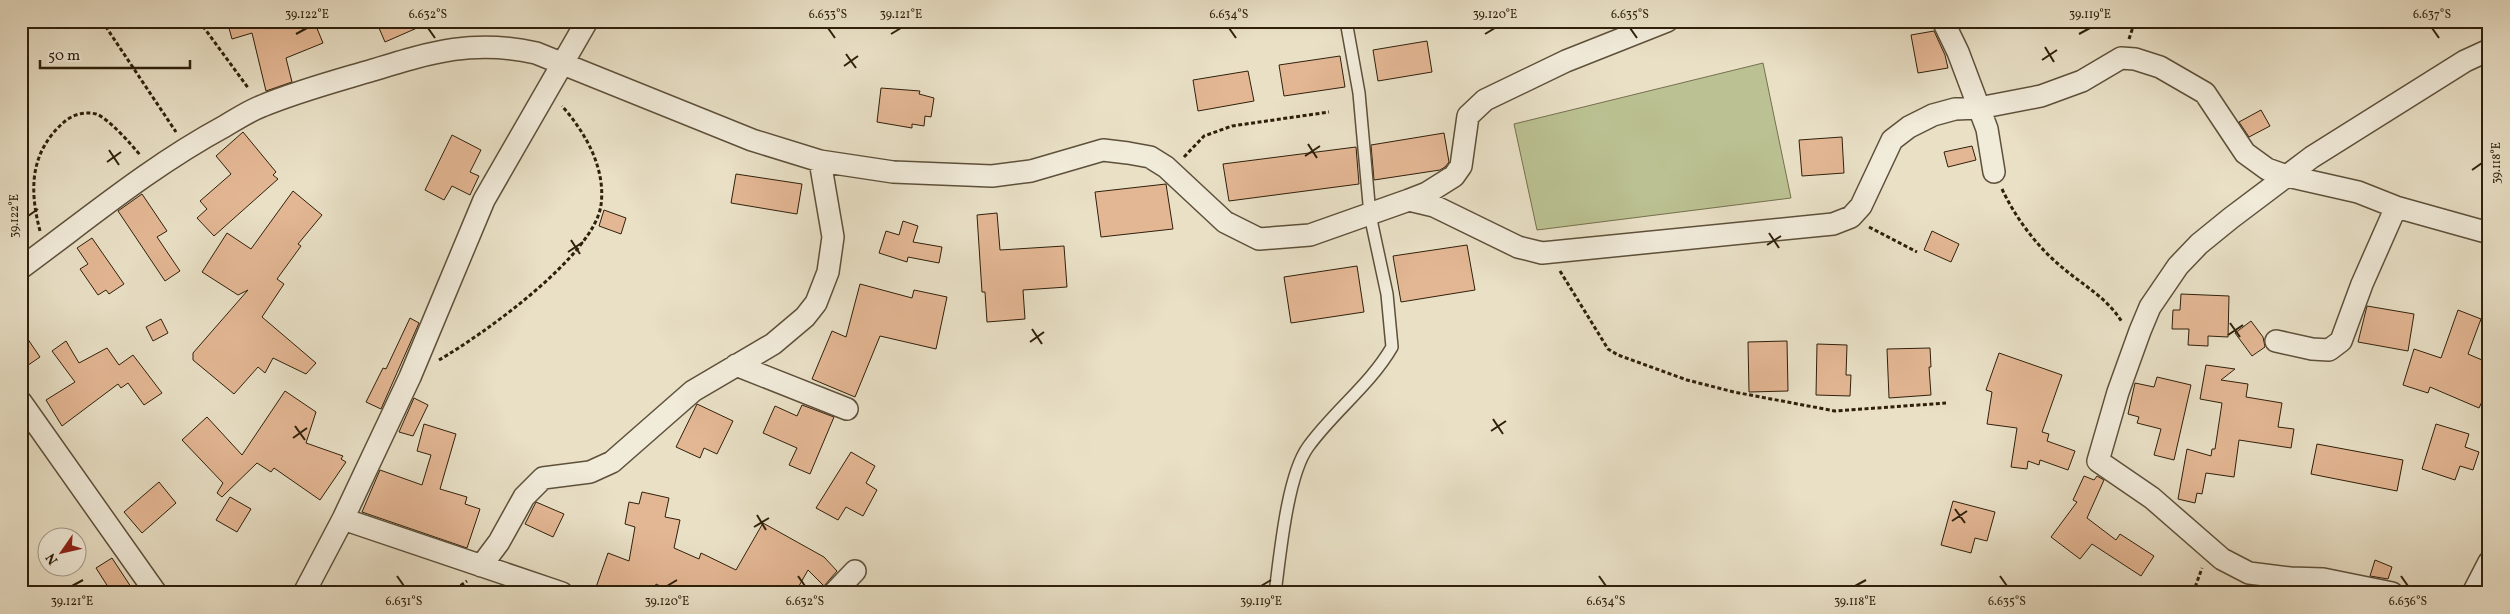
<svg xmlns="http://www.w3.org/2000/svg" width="2510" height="614" font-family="Vollkorn,serif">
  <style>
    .green { fill: #bbc192; stroke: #75704e }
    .building { fill: #e4b794; stroke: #2f200b }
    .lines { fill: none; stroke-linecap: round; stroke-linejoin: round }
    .lane-casing { stroke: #5e503a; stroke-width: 14 }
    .street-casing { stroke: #5e503a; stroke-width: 24 }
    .path { stroke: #2f200b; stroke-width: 3; stroke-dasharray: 4 2.5; stroke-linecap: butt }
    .lane { stroke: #f1ebda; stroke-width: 11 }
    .street { stroke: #f1ebda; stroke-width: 21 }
    .ticks { fill: none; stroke: #2f200b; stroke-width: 2 }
    .neatline { fill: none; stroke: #2f200b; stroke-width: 2 }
    .ticks-label { font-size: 12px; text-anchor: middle; fill: #2f200b }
  </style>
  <rect width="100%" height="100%" fill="#e9e0c6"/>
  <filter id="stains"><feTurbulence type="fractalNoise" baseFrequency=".004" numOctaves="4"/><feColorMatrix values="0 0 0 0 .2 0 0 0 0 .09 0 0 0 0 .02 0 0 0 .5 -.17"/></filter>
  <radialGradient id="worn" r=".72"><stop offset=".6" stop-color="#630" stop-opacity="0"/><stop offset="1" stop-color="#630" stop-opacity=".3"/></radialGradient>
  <!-- green -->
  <path class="green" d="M1763,63L1791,198L1537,230L1514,124Z"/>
  <!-- building -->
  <path class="building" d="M227,21H314L323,43L286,58L292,82L266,91L252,33L232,39Z
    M376,21H433L385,42Z
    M1934,31L1945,55L1948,68L1918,73L1911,35Z
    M1427,41L1432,72L1378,81L1373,50Z
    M1340,56L1345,87L1284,96L1279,65Z
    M1248,71L1254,101L1198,111L1193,80Z
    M881,88L920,91L919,94L934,98L931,117L925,116L924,126L912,124V128L877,122Z
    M2261,110L2270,126L2249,137L2239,122Z
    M243,132L276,172L273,175L278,179L214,236L197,218L207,209L200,201L231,174L216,156Z
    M1444,133L1449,162L1445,167L1440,170L1374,180L1371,145Z
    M452,135L481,150L470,172L479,176L470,195L452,186L444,200L425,190Z
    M1842,137L1844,173L1802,176L1799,140Z
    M1972,146L1976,160L1948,167L1944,152Z
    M1356,147L1359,184L1229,201L1223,164Z
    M736,174L802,184L797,214L731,203Z
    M1166,184L1173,229L1101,237L1095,192Z
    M293,191L322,215L298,244L301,246L277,279L284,284L262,317L316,363L306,374L273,358L265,373L258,367L234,394L193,360V353L248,290L238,295L202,272L227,233L251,249Z
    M142,194L167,231L157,237L180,271L165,281L118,211Z
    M604,210L626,218L621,234L599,226Z
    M997,213L1000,250L1064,246L1067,287L1023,290L1025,319L987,322L985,292H982L977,215Z
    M903,221L918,226L913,242L942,247L939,263L908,257L907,262L879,253L886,231L899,235Z
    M1932,231L1959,244L1951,262L1924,250Z
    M92,238L124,284L109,294L106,290L98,295L80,269L88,264L77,248Z
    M1467,245L1475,290L1401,302L1393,256Z
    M1357,266L1364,312L1291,323L1284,277Z
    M860,284L912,298L914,290L947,297L936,349L880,336L855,397L812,379L832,331L846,337Z
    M2181,294L2229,296L2228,337L2208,336V346L2188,345L2189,329H2172L2173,310H2180Z
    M2367,306L2414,314L2408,351L2358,342Z
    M2458,310L2481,319L2468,354L2489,363V397L2485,395L2479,408L2430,387L2428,393L2403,385L2414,349L2441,358Z
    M410,318L419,323L381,409L366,402L383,368L386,369Z
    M161,319L168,333L153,341L146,327Z
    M2251,321L2263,337L2265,347L2252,356L2235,333Z
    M21,329L40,357L21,370Z
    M66,341L79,363L107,348L119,365L133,355L162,393L144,405L128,383L121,388L118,384L62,426L46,400L75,382L52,351Z
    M1787,341L1788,391L1749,392L1748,342Z
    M1817,344L1847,345L1846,375H1851L1850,396L1816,395Z
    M1930,348L1931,367H1929L1931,395L1889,398L1887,349Z
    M1999,353L2062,375L2042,432L2049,434L2047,441L2075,451L2068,470L2040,460L2039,465L2028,461L2027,469L2011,467L2017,428L1987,424L1992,392L1986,390Z
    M2206,365L2235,369L2221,380L2248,384L2246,397L2282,403L2278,427L2294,429L2291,448L2239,440L2234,477L2206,473L2202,494L2197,493L2195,503L2178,499L2187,449L2211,456L2212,449H2215L2222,403L2200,399Z
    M2157,377L2191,385L2174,460L2154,455L2161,429L2137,423L2139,417L2128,414L2135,383L2154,387Z
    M285,391L316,412L306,443L343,456L341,459L346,462L320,500L274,468L271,472L257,463L222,497L217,493L223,483L182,440L207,417L242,455Z
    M414,398L428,405L413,436L399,432Z
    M697,404L733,421L717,454L704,448L700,458L676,447Z
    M802,405L834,417L810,474L789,465L797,448L763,433L775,406L797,416Z
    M424,424L456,434L440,489L467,497L465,504L480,509L467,548L362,512L380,470L422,485L431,455L417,451Z
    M2436,424L2469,434L2465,447L2479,452L2473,470L2460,466L2455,480L2422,469Z
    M2317,444L2403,460L2397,491L2311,474Z
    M851,452L875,466L866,483L877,490L863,516L846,507L838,520L816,508Z
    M2084,476L2094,480L2097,476L2104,480L2087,518L2116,540L2120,534L2154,556L2141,576L2092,544L2080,559L2051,537L2077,502L2073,500Z
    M159,482L176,503L142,533L124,512Z
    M642,492L669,498L665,517L680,520L674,548L699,559L701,553L736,570L763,523L824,557L837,571L824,586L808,570L795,593H675L656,584L653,593H594L608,553L629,561L635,527L625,524L629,502L639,504Z
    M230,497L251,509L237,532L216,520Z
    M1953,501L1995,512L1987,541L1975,538L1971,553L1941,545Z
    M536,502L564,514L553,537L525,524Z
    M112,558L135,593H112L96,568Z
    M2375,560L2392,567L2388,579L2370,576Z"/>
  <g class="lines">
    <!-- lane casing -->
    <g class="lane-casing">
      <path id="lane" d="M1275,593C1280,556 1287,476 1308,447C1333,412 1370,385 1392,347L1387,294L1370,215L1359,93L1346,21"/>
    </g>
    <!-- street casing -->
    <g class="street-casing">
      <path id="street" d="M1943,21L1958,52L1987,129L1994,172
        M1409,200L1427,193L1454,176L1461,166L1468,116L1485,100L1566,61L1667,21
        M21,268C89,218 151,166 225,126C237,119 249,111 262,106C298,91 336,81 373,70C432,52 474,39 536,53L752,140L820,161L893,172L992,176L1031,171L1103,150L1128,153L1150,157L1166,167L1225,222L1259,239L1310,235L1409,200L1434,206L1518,247L1542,253L1833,224L1851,217L1861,206L1892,140L1909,127L1933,115L1955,109L1979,108L2041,96L2082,81L2121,58L2135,59L2160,67L2205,93L2245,153L2267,169L2287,176L2358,192L2396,207L2489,233
        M2276,341L2312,349L2329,350L2341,341L2362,284L2396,207
        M736,365L847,409
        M21,402L156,593
        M343,519L562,593
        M481,566L499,542L524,497L543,478L590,472L612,462L693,391L773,344L805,317L816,303L828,272L833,237L820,161
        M304,593L343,519L410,377L484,200L587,21
        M834,593L855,571
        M2392,593L2323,579L2290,578L2249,573L2222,559L2152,498L2098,461L2118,392L2140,331L2150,307L2178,266L2199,244L2231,218L2312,157L2465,61L2489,50
        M2473,593L2489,562"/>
    </g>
    <!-- path -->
    <path class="path" d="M102,21L176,132
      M199,21L249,89
      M511,29V21
      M2129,39L2135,21
      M1184,157L1204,136L1232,126L1329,112
      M2002,189C2014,215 2035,244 2057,263C2079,283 2106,296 2122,322
      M1869,227L1917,252
      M40,231C29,189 30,152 64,122C72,115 84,111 96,114C107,117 132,145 140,155
      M1560,271L1608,349L1618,355L1687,380L1734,392L1835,411L1946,403
      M439,360C482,335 594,256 601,205C606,168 585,132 562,106
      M450,593L467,581
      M2193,593L2202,568"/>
    <!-- lane -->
    <use href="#lane" class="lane"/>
    <!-- street -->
    <use href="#street" class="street"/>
  </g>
  <!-- ticks -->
  <path class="ticks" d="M428,28L435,38M828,28L835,38M1229,28L1236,38M1630,28L1637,38M2432,28L2439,38M296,34L307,28M891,34L901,28M1485,34L1495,28M2079,34L2090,28M2045,47L2054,62M846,54L856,68M2042,60L2057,50M844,66L858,56M1308,144L1317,158M109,150L119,165M1305,156L1320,146M107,162L121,152M2472,170L2482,163M28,216L38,209M1769,233L1779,248M571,240L580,254M1767,245L1781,236M568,252L583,242M2230,323L2240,337M1032,329L1042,344M2228,335L2243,325M1030,342L1044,332M1493,419L1503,434M295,426L305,440M1491,431L1506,421M293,438L307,428M1955,509L1965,523M757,515L766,530M1952,521L1967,511M754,527L769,518M397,576L404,586M798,576L805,586M1599,576L1606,586M2000,576L2007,586M2401,576L2408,586M72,586L83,580M667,586L677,580M1261,586L1271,580M1855,586L1866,580"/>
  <!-- margin -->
  <rect width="2510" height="614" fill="none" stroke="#e9e0c6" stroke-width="55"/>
  <!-- north arrow -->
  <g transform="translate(62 552) rotate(236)"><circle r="24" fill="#f1ebda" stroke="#a39a87"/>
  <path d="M0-4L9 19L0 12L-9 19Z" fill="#8f2418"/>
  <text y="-8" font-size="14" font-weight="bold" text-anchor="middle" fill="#2f200b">N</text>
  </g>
  <!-- scale -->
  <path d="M40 60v8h150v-8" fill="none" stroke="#2f200b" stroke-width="2.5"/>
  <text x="48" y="60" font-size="15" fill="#2f200b" stroke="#f1ebda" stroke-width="4" paint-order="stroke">50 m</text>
  <rect x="28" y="28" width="2454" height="558" class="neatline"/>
  <g class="ticks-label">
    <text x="307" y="18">39.122°E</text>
    <text x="428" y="18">6.632°S</text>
    <text x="828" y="18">6.633°S</text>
    <text x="901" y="18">39.121°E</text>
    <text x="1229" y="18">6.634°S</text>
    <text x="1495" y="18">39.120°E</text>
    <text x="1630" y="18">6.635°S</text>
    <text x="2090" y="18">39.119°E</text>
    <text x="2432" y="18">6.637°S</text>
    <text transform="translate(2496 163) rotate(-90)" y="4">39.118°E</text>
    <text transform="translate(14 216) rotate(-90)" y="4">39.122°E</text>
    <text x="72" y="605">39.121°E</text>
    <text x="404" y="605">6.631°S</text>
    <text x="667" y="605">39.120°E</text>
    <text x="805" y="605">6.632°S</text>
    <text x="1261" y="605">39.119°E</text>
    <text x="1606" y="605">6.634°S</text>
    <text x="1855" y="605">39.118°E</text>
    <text x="2007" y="605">6.635°S</text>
    <text x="2408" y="605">6.636°S</text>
  </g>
  <rect width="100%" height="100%" filter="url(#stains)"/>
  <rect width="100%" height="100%" fill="url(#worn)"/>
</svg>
